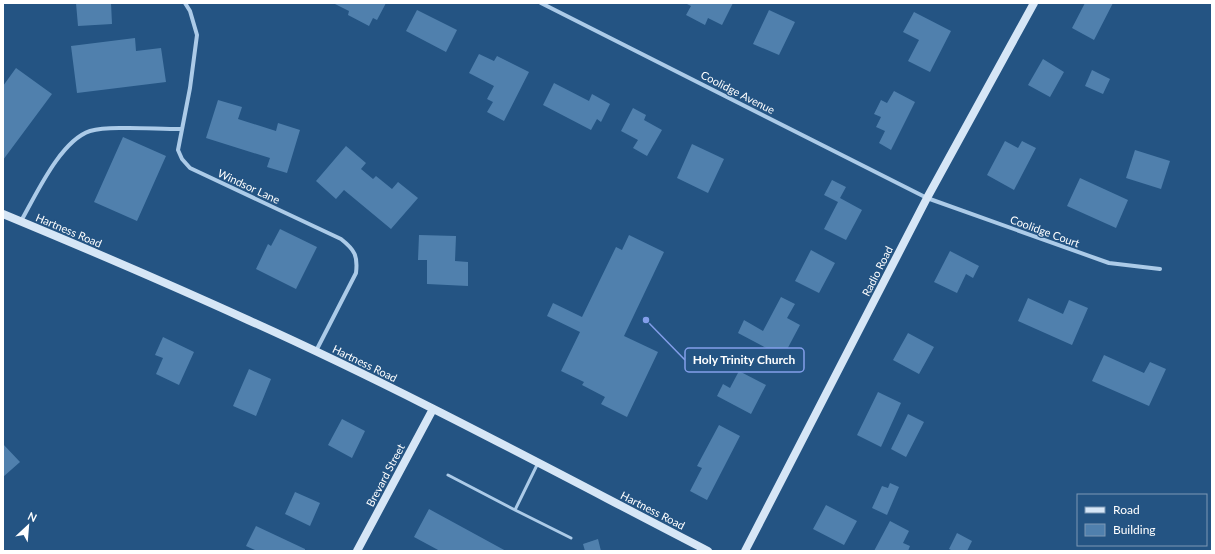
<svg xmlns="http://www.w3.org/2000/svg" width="1215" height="554" font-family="Lato,sans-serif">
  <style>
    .building { fill: #5080ad }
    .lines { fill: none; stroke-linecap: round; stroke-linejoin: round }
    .lane { stroke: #accbe8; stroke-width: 3 }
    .street { stroke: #accbe8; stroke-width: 4 }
    .secondary { stroke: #d6e6f6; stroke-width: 8 }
    .labels { text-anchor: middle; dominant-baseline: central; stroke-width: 3; stroke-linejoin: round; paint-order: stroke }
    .street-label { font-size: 11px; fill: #fff; stroke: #245483 }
    .leader { fill: none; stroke: #839eea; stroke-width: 1.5 }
    .callout-dot { fill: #839eea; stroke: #245483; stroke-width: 1.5 }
    .callout { fill: #245483; stroke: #839eea; stroke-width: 1.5 }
    .callout-label { font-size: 12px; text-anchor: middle; font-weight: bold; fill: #fff }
  </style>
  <rect width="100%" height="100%" fill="#245483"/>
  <!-- building -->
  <path class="building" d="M76,3H111L112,24L78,26Z
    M333,3H386L377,20L373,18L369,26L348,15L349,11Z
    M685,3H733L722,25L708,18L705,25L686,15L691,6Z
    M1085,3H1113L1094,40L1072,28Z
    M417,10L457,30L446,52L406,31Z
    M769,10L795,22L779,55L753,44Z
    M914,12L951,31L930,72L908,61L919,40L903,32Z
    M135,38L136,51L161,48L166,82L77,93L71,46Z
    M479,54L494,61L497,56L529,72L504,121L487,112L493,102L487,99L494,86L469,73Z
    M1043,59L1064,72L1050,97L1028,85Z
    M16,68L52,94L3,160V86Z
    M1092,70L1110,79L1103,94L1085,86Z
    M554,83L589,101L592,94L610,104L601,122L597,119L591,130L543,105Z
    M894,91L915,102L891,150L879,143L885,131L876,127L881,117L874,114L881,100L887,103Z
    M218,100L242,107L238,119L276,131L278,123L300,130L287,173L267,167L270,158L206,138Z
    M633,108L646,115L644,120L662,130L647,156L633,148L638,140L621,131Z
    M123,137L166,156L137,221L94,202Z
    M1005,141L1018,148L1022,141L1036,148L1014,190L987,175Z
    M692,144L724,159L708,193L677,178Z
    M346,146L366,163L361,169L373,179L376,176L392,189L398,182L418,198L391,229L344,190L336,199L316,181Z
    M1135,150L1170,161L1161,189L1126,178Z
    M1080,178L1128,200L1116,228L1067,206Z
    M832,180L846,187L840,198L862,210L846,240L824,229L838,202L824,195Z
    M280,229L317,247L296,289L256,269L268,244L271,246Z
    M419,235L456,236L455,261L468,262V286L427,284V260H418Z
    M629,235L664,252L624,336L658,352L627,417L601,404L605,397L582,385L584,382L561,371L580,332L547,316L553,303L582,317L616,247L622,250Z
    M811,250L835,263L819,293L795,281Z
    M950,251L979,266L973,278L966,274L957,293L934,282Z
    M781,297L795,304L787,318L800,325L783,357L738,333L744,320L763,331Z
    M1028,298L1063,314L1069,300L1088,308L1072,345L1018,321Z
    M908,333L934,347L919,374L893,360Z
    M163,337L194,352L179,385L156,374L163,358L155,355Z
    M1104,355L1144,373L1150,362L1166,369L1149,406L1092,381Z
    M249,369L271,379L256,416L233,406Z
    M739,371L766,385L751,414L717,396L723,384L730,388Z
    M878,392L901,403L881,447L857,435Z
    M908,414L924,422L906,457L891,449Z
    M342,419L365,431L352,458L328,445Z
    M719,425L740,436L707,500L690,491L702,468L697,466Z
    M3,444L20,462L3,477Z
    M890,483L899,487L887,515L872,508L882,486L888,488Z
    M295,492L320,503L310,526L285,514Z
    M826,505L857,521L844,545L813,529Z
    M429,509L506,551H440L414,537Z
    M890,521L909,531L903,543L910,546L908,551H874Z
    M256,526L305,549V551H257L246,546Z
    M957,533L972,541L967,551H953L949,549Z
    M598,539L601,551H585L583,544Z"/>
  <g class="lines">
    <!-- lane -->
    <path class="lane" d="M538,463L515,510L571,538
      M448,475L515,510"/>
    <!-- street -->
    <path class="street" d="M185,3L190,11L197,35L190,88L178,150L182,159L190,168L341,239C355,250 358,256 356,273L316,351
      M541,3L927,198L1109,263L1160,269
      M21,221C36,195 60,141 90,131C103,127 116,128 129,128C146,128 164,129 181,129"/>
    <!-- secondary -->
    <path class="secondary" d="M3,214C85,248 167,283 248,320C404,390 555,472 708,551
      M357,551L433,409
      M745,551L927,198L1034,3"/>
  </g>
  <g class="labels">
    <!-- street labels -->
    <g class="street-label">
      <text transform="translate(738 92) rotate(27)">Coolidge Avenue</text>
      <text transform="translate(249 186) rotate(25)">Windsor Lane</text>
      <text transform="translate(69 230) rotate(23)">Hartness Road</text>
      <text transform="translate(1045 231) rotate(20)">Coolidge Court</text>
      <text transform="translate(877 271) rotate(-63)">Radio Road</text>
      <text transform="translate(365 363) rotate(26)">Hartness Road</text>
      <text transform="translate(385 475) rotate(-62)">Brevard Street</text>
      <text transform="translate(653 510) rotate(27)">Hartness Road</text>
    </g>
  </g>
  <!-- callouts -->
  <path class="leader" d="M646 320L685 360"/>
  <circle class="callout-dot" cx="646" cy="320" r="4"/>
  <rect class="callout" x="685" y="348" width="119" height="24" rx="4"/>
  <g class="callout-label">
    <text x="744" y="364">Holy Trinity Church</text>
  </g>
  <!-- border -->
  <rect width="1215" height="554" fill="none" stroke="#ffffff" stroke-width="8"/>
  <!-- legend -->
  <rect x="1077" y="494" width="130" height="52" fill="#245483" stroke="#7c98b5"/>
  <rect x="1085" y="507" width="20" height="6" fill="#d6e6f6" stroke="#7c98b5"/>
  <text x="1113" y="514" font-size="12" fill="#ffffff">Road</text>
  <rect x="1085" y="524" width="20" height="12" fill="#5080ad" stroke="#7c98b5"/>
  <text x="1113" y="534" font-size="12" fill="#ffffff">Building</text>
  <!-- north arrow -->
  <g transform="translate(28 526) rotate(26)" stroke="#245483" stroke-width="3" paint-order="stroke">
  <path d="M0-3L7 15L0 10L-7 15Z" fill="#ffffff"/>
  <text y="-6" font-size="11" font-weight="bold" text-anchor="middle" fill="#ffffff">N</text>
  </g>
</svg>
